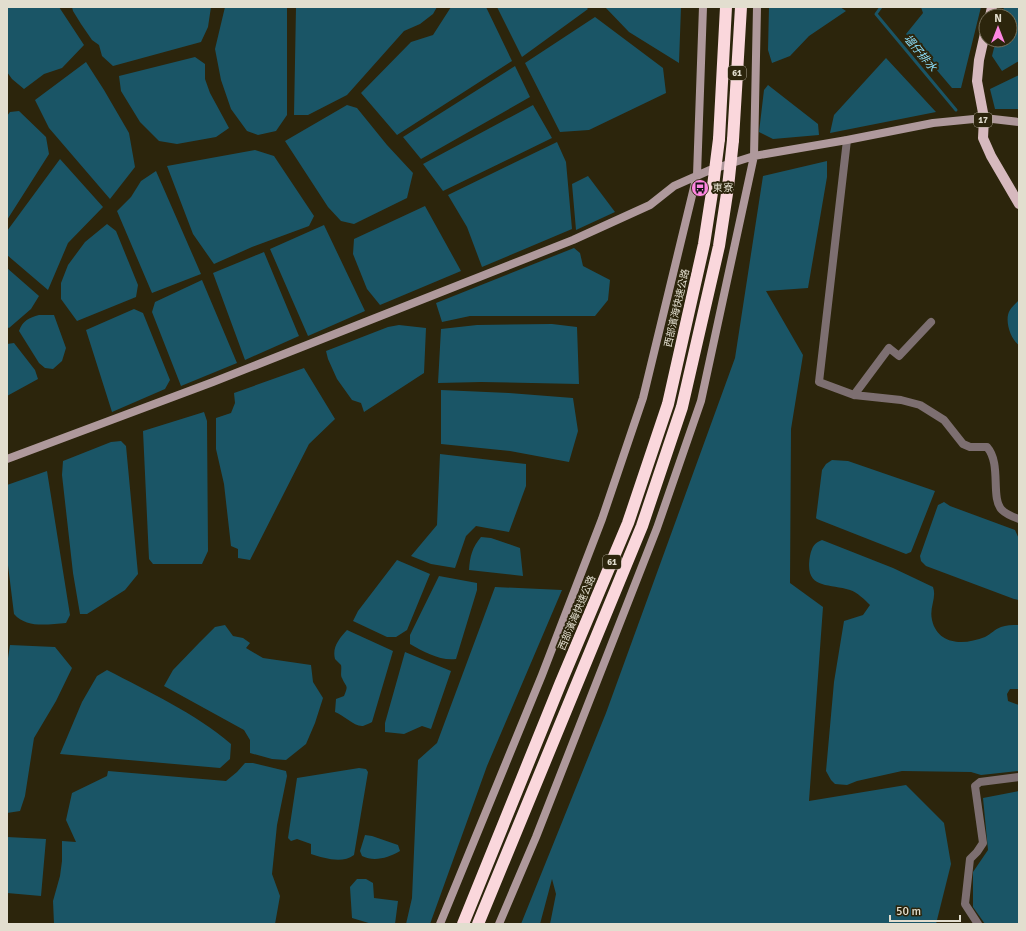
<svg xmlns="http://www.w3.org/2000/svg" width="1026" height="931" font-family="Signika,'Noto Sans TC',sans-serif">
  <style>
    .water { fill: #1a5566 }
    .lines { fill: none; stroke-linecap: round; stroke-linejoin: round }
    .stream { stroke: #1a5566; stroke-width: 3 }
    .street { stroke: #7d6f71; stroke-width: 8 }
    .secondary { stroke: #af999c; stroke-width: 8 }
    .primary { stroke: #d6b9be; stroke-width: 10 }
    .highway { stroke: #fad7dc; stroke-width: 12 }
    .highway-bridge { stroke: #fad7dc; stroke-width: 12 }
    .labels { text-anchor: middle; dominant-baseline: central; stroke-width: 4; stroke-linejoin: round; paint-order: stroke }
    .shield { fill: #2c250c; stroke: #aba694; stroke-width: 1 }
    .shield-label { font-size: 9px; font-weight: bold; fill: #e2decf }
    .poi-label { font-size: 10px; fill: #e2decf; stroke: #2c250c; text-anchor: start }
    .street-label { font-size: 10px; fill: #e2decf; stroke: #2c250c }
    .water-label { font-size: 11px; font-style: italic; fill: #8ddffb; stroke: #2c250c }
  </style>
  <rect width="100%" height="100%" fill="#2c250c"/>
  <!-- water -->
  <path class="water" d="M7,7H59L84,45L62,68L44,74L24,89L12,79L7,72Z
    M72,7H211L208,27L201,42L113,66L102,56L99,45L92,40L81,24L73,11Z
    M225,7H287V115L276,131L258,135L247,131L231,109L221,80L215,49Z
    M296,7H437L433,14L420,24L404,31L347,95L308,115H294Z
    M451,7H486L512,61L397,135L361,93L411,42L433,35Z
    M497,7H586L588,9L522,57Z
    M605,7H681L679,63L629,32Z
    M769,7H840L846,11L809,36L790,56L772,63L768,50Z
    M921,7H981L961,88H952L906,34L923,13Z
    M1004,7H1019V61L1002,71L992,56L996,40H1010V16H1002Z
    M595,17L663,68L666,93L589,130L560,132L525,63Z
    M195,57L205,64V79L210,93L229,128L216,137L177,144L159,141L140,122L121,91L119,76Z
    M886,58L936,112L830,133L834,115Z
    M86,62L104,90L129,133L135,167L110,199L49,128L35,100Z
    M515,66L530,97L421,159L403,137Z
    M1019,75V109H995L990,89Z
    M768,85L818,124L819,135L773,139L759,132L764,90Z
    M347,105L357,108L387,145L413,173L407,198L354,224L341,221L328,207L285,141Z
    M533,105L552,138L443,191L423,164Z
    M19,111L46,137L49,154L7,220V116L10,112Z
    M557,142L566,162L572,229L482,267L467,227L448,195Z
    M255,150L274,156L314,216L309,226L252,247L214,264L193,234L167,166Z
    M60,159L103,207L68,243L48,290L7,255V231Z
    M827,161V177L808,288L766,291L803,355L791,429L790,583L823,607L809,801L906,785L944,823L951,864L936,924H550L556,894L552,879L540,924H521L606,713L735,358L763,176Z
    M156,171L201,274L152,293L117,211L131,197L141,181Z
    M588,176L615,212L576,230L572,184Z
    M425,206L461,271L380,305L367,289L353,254L354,239Z
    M107,224L116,231L138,285L136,297L77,321L61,299V283L68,265L85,242Z
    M324,225L365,311L308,336L270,249Z
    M574,248L580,253L583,266L610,280L608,300L595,316H470L442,322L436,303Z
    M264,252L299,336L245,360L213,273Z
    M7,268L39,296L31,309L9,328L7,327Z
    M202,280L237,363L181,386L152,312L155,302Z
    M1019,300V345C1010,339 1004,319 1010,310C1012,307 1016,303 1019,300Z
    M134,309L143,313L170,380L165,389L112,412L86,330Z
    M39,315H54L66,348L62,361L53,369L45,368L39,363L19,331C23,320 29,318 39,315Z
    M552,324L577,327L579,384L481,382L438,383L441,329L477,325Z
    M399,325L426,328L424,373L364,412L361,403L352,400L337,379L328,359L326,351L388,327Z
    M14,343L35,370L38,379L7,396V344Z
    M304,368L335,419L309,444L250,560L238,558V549L231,546L224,484L216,449V418L231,413L235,403L234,393Z
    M441,390L509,393L573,398L578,431L569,462L510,451L441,444Z
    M204,412L207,421L208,551L202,564H153L149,559L143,431Z
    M121,441L126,446L138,574L125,590L87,614H80L73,573L62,475L63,461L111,442Z
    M440,454L526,464V486L509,532L476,526L466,536L455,568L431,564L411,556L437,525Z
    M832,460L848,461L935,491L911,552L906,554L817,519L816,518L822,470L826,464Z
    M47,471L70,615L66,623C49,624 27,629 14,614L7,557V485Z
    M944,502L950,506L1015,530L1019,539V600L1014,599L926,566L921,561L920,556L938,505Z
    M481,537L491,538L520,548L523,576L469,570C470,556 472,548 481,537Z
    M822,540L893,568L933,587C937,598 929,607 932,620C938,646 965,645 985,637C991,634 995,629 1001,627C1006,625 1013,625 1019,625V689H1010L1007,694L1008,701L1019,705V771L981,775L971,772L902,771L857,781L847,785L835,784L831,780L826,771L834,682L844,621L863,615L870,605C865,600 857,592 850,590C828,583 804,590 810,556C812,547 814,543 822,540Z
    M397,560L430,574L407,630L396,637H387L353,621L358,611Z
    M439,576L477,583V590L456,659C440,661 424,652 410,644V635Z
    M495,587L562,590L487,766L430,924H406L412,898L418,760L437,743Z
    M225,625L233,636L243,638L250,643L246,648L263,658L311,665L313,682L323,698L315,723L306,744L286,760L272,759L250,753V740L244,730L164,686L173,670L200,642L215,627Z
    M347,630L393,651L372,722C370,723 366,725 363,726C354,727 344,715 335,712L336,699L344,696C349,684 346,688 342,678C340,675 342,669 341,665L335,659C332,647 339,639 347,630Z
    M10,645L55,647L72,668L56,701L34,738L25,796L20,811L7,813V665Z
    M405,652L451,671L431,729L422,726L404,734L385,732V723Z
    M107,670C149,692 195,713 231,744L230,759L220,768L60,754L82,702L97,676Z
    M245,763H253L286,771L287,776L277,825L272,874L280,896L275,924H54L53,901L60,876L62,861V841L76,842L66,820L72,793L107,776L108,771L226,781L237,772Z
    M359,768L366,769L368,772L354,855C342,864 324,858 311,854V844L297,839L291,841L288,838L297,778Z
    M1019,791V924H985L973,907V872L988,850L983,798Z
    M365,835L372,836L398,845L400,851C388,858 374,862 362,856L360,851Z
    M7,837L46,839L41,896L7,893Z
    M357,879H366L373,883L374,898L398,901L395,924H372L352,918L350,887Z"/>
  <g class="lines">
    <!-- stream -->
    <path class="stream" d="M881,7L876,14L956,110"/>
    <!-- street -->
    <path class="street" d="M847,140L819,382L854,395L901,400L920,405L944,420L963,444L970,447H987C1002,464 990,498 1002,510C1007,515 1013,517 1019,519
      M854,395L889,348L899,356L931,322
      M978,924L965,904L970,859L977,852L983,843L975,786L980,782L1019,777"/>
    <!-- secondary -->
    <path class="secondary" d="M7,459L213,382L573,240L650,205L674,186L710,170L754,156L847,140L933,123L984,118L1019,122
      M440,924L542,675L602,519L643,398L697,175L703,7
      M499,924L536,837L657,528L701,401L754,156L757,7"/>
    <!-- primary -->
    <path class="primary" d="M990,16L992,7
      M986,29L979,60L977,81L984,118L983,138L991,156L1019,204"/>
    <!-- highway -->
    <path class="highway" d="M719,139L726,7
      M733,140L741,7
      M463,924L561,682L628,523L668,404L704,244L713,186
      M478,924L642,526L682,407L719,246L728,187"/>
    <!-- highway-bridge -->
    <path class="highway-bridge" d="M713,186L719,139
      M728,187L733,140"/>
  </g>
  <!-- icons -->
  <defs>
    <g id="bus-disc" transform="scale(0.9)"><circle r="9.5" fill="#fe86e1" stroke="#2c250c"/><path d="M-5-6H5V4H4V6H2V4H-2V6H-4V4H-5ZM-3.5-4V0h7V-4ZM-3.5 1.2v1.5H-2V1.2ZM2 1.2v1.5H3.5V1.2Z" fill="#111"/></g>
  </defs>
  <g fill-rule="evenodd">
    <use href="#bus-disc" x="700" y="188"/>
  </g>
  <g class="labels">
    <!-- shield labels -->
    <g class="shield">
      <rect x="728" y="66" width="18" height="14" rx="3"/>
      <rect x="974" y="113" width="18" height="14" rx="3"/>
      <rect x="603" y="555" width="18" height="14" rx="3"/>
    </g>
    <g class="shield-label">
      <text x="737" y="73">61</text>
      <text x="983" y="120">17</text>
      <text x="612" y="562">61</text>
    </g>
    <!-- poi labels -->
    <g class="poi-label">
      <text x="713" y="188">東寮</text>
    </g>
    <!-- street labels -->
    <g class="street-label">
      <text transform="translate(677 308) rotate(-77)">西部濱海快速公路</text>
      <text transform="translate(577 613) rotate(-67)">西部濱海快速公路</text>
    </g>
    <!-- water labels -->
    <g class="water-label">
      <text transform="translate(920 53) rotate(50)">塭仔排水</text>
    </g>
  </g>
  <!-- border -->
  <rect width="1026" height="931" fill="none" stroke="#e2decf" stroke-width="16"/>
  <!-- north arrow -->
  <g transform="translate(998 28)"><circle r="19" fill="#2c250c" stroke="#756f5a"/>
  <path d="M0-3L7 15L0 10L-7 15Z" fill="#fe86e1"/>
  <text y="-6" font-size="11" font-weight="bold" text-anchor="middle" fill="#e2decf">N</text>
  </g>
  <!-- scale -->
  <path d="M890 915v6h70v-6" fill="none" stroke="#e2decf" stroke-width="2"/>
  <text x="896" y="915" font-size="12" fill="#e2decf" stroke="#2c250c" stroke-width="3" paint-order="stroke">50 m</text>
</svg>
